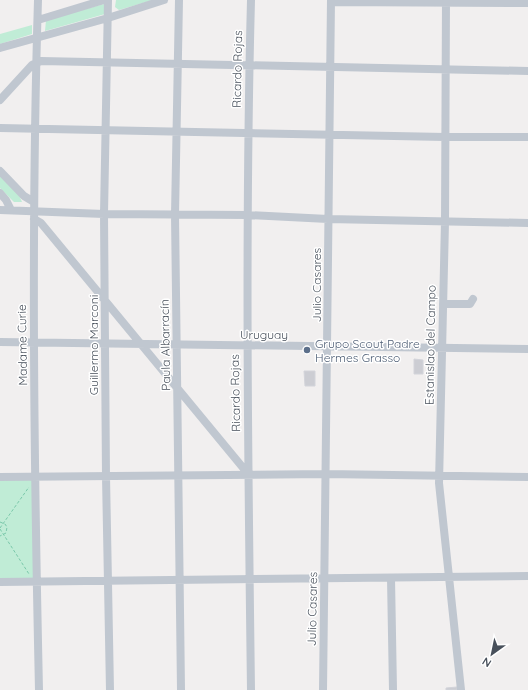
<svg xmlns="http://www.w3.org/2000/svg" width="528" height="690" font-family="Quicksand,sans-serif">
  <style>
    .green { fill: #c0ecd6 }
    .building { fill: #cccdd3; stroke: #d3d4da }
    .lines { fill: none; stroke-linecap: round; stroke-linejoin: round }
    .path { stroke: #7ac8aa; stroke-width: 1; stroke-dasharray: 3 2; stroke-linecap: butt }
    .minor { stroke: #c0c7d0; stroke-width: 8 }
    .service-dot { fill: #5c6f8a; stroke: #fff; stroke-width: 1.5 }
    .labels { text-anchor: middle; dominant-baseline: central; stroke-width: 3; stroke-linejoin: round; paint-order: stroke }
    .street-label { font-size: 12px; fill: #48505b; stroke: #fff }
    .service-label { font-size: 12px; fill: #4e5e75; stroke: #fff; text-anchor: start }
  </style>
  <rect width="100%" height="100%" fill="#f1efef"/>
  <!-- green -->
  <path class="green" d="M116,0H153L119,10L115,7Z
    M104,4L105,14L45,31L46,20Z
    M32,25V34L0,44V34Z
    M0,174L18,193L22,202H14L0,188Z
    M0,477H36L37,582H0Z"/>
  <!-- building -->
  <path class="building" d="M414,359L423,360V374H414Z
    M304,371H315V386H305Z
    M457,687V690H446V688Z"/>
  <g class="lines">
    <!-- path -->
    <path class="path" d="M0,522L5,524L7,527L6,533L0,536
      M0,528L29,487
      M0,529L29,574"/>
    <!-- minor -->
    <path class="minor" d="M38,0C31,230 34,460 39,690
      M108,0L104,214L106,476L110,690
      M179,0L175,215L181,690
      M251,0C245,230 248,460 251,690
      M446,0L445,222L439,483L461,690
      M331,2L528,3
      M38,20L104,0
      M0,48L108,18L164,0
      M0,100L32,65L41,61L528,71
      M0,128L445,137H528
      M0,171L24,196L34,202
      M0,193L6,200L11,210
      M0,210L104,214L247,215L328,219L528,223
      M34,219L41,223L249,475
      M443,304H470L473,299
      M0,342L528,349
      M0,477L326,474L528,477
      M391,578L393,690
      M0,582L528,576
      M323,690L331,0"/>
  </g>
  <!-- markers -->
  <circle class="service-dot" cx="307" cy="350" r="4"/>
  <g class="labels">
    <!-- street labels -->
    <g class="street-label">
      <text transform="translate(237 69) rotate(-89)">Ricardo Rojas</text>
      <text transform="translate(316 285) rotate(-90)">Julio Casares</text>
      <text x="264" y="334">Uruguay</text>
      <text transform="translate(22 345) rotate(-91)">Madame Curie</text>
      <text transform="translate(93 345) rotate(-90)">Guillermo Marconi</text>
      <text transform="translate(165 345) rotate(-91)">Paula Albarracín</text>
      <text transform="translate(430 345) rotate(-89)">Estanislao del Campo</text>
      <text transform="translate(235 393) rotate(-91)">Ricardo Rojas</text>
      <text transform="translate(312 609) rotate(-89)">Julio Casares</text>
    </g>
    <!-- service labels -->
    <g class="service-label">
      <text x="315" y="343">Grupo Scout Padre<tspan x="315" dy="14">Hermes Grasso</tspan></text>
    </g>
  </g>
  <!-- north arrow -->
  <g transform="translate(492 654) rotate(213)" stroke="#ffffff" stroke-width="3" paint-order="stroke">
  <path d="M0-3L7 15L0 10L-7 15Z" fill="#48505b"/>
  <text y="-6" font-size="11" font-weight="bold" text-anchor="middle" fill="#48505b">N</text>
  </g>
</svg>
